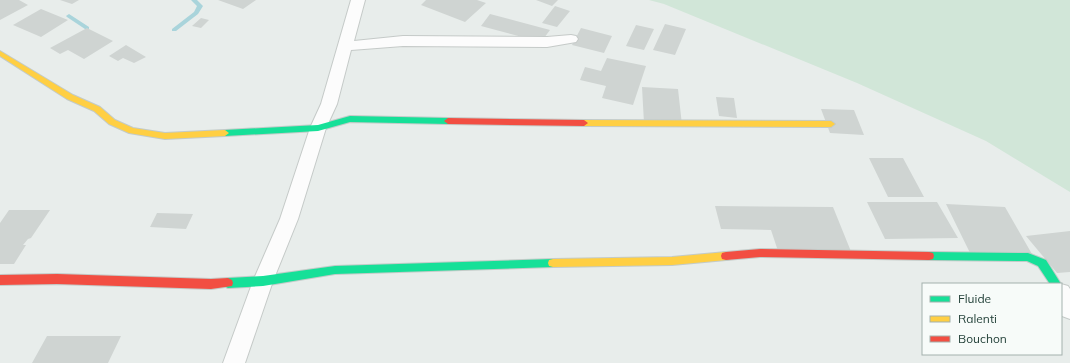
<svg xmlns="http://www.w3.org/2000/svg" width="1070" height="363" font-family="Mulish,sans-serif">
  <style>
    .green { fill: #d1e6d8 }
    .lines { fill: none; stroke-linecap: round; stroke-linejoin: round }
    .stream { fill: #a9d4db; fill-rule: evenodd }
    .building { fill: #cfd4d2 }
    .street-casing { stroke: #c5cac8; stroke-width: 2 }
    .fast-casing { stroke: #c3cbc8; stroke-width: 2 }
    .slow-casing { stroke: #c3cbc8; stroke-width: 2 }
    .jam-casing { stroke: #c3cbc8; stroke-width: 2 }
    .street { fill: #fcfcfc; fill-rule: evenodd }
    .fast { fill: #16e098; fill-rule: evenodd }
    .slow { fill: #ffcf43; fill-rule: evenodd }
    .jam { fill: #f24e42; fill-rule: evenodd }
  </style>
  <rect width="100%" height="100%" fill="#e8edeb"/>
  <!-- green -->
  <path class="green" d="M649,0H1070V192L986,141L857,83L664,4Z"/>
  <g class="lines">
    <!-- stream -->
    <path class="stream" d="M191,0H197L203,6L198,14L176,31H172V29L194,12L197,6Z
      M69,14L89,27V29H85L67,17L66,16Z"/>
  </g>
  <!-- building -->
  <path class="building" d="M0,0H19L28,5L0,20Z
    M60,0H79L72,4Z
    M218,0H256L243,9Z
    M426,0H477L486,3L465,22L421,5Z
    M536,0H558L552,6Z
    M555,6L570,11L557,27L542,23Z
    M41,9L68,20L41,37L13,25Z
    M490,14L550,30L541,42L481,26Z
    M201,18L209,20L201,28L192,26Z
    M665,24L686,29L675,55L653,50Z
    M636,25L654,29L644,50L626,46Z
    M87,28L113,41L84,59L68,50L60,54L50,48Z
    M581,28L612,36L604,53L572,45Z
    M126,45L146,57L134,63L123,58L118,61L109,56Z
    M607,58L646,66L633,105L602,98L606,86L580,80L585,67L601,71Z
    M642,87L678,89L682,125L644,123Z
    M716,97L734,98L737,118L719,116Z
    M821,109L854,110L864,135L830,133Z
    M869,158H903L924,197H888Z
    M867,202H937L958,238L885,239Z
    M946,204L1005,207L1036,261L972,257Z
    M715,206L833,207L852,254H779L771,230L721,229Z
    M9,210H50L31,238L28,239L23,245H26L14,264H0V223Z
    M157,213L193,214L186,229L150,227Z
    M1070,231V272L1057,273L1026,236Z
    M47,336H121L108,363H32Z"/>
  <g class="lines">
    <!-- street casing -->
    <g class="street-casing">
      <path id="street" d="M351,0H365L354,41L403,36L547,37L571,35L576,36L578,39L576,42L547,47L403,46L351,50L337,104L326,128L298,219L273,281L245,363H223L253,281L280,219L310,128L321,104Z
        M1060,284H1061L1068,286L1070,289V319L1062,316L1061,313Z"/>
    </g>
    <!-- fast casing -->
    <g class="fast-casing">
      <path id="fast" d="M350,116L448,118L452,121L448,124L350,122L318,131L225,136L221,133L225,130L318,125Z
        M929,252L1028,253L1046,260L1061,284H1050L1038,266L1027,261L929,260L925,259L924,256L925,253Z
        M553,259L557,260L558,263L557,266L553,267L335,274L263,286L228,288L224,286L223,283L224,280L228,278L263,276L335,266Z"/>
    </g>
    <!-- slow casing -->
    <g class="slow-casing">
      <path id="slow" d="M0,51L73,95L100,107L115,120L133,128L165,133L225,130L229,133L225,136L165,139L129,133L109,124L94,111L67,99L0,56Z
        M584,120L831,121L835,124L831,127L584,126L580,123Z
        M726,252L730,253L731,256L730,259L726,260L672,265L553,267L549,266L548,263L549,260L553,259L672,257Z"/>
    </g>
    <!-- jam casing -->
    <g class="jam-casing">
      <path id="jam" d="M448,118L584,120L588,123L584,126L448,124L444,121Z
        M760,249L929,252L933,253L934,256L933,259L929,260L760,257L726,260L722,259L721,256L722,253L726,252Z
        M57,274L211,279L228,278L232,280L233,283L232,286L211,289L57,284L0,285V275Z"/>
    </g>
    <!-- street -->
    <use href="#street" class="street"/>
    <!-- fast -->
    <use href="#fast" class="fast"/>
    <!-- slow -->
    <use href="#slow" class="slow"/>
    <!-- jam -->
    <use href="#jam" class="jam"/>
  </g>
  <!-- legend -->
  <rect x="922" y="283" width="140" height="72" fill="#f7fbf9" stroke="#a3b1ad"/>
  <rect x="930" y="296" width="20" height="6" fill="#16e098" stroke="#a3b1ad"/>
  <text x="958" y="303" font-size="12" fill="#24423a">Fluide</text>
  <rect x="930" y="316" width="20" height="6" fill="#ffcf43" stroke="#a3b1ad"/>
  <text x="958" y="323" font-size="12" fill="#24423a">Ralenti</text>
  <rect x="930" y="336" width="20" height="6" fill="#f24e42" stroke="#a3b1ad"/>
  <text x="958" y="343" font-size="12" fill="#24423a">Bouchon</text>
</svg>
